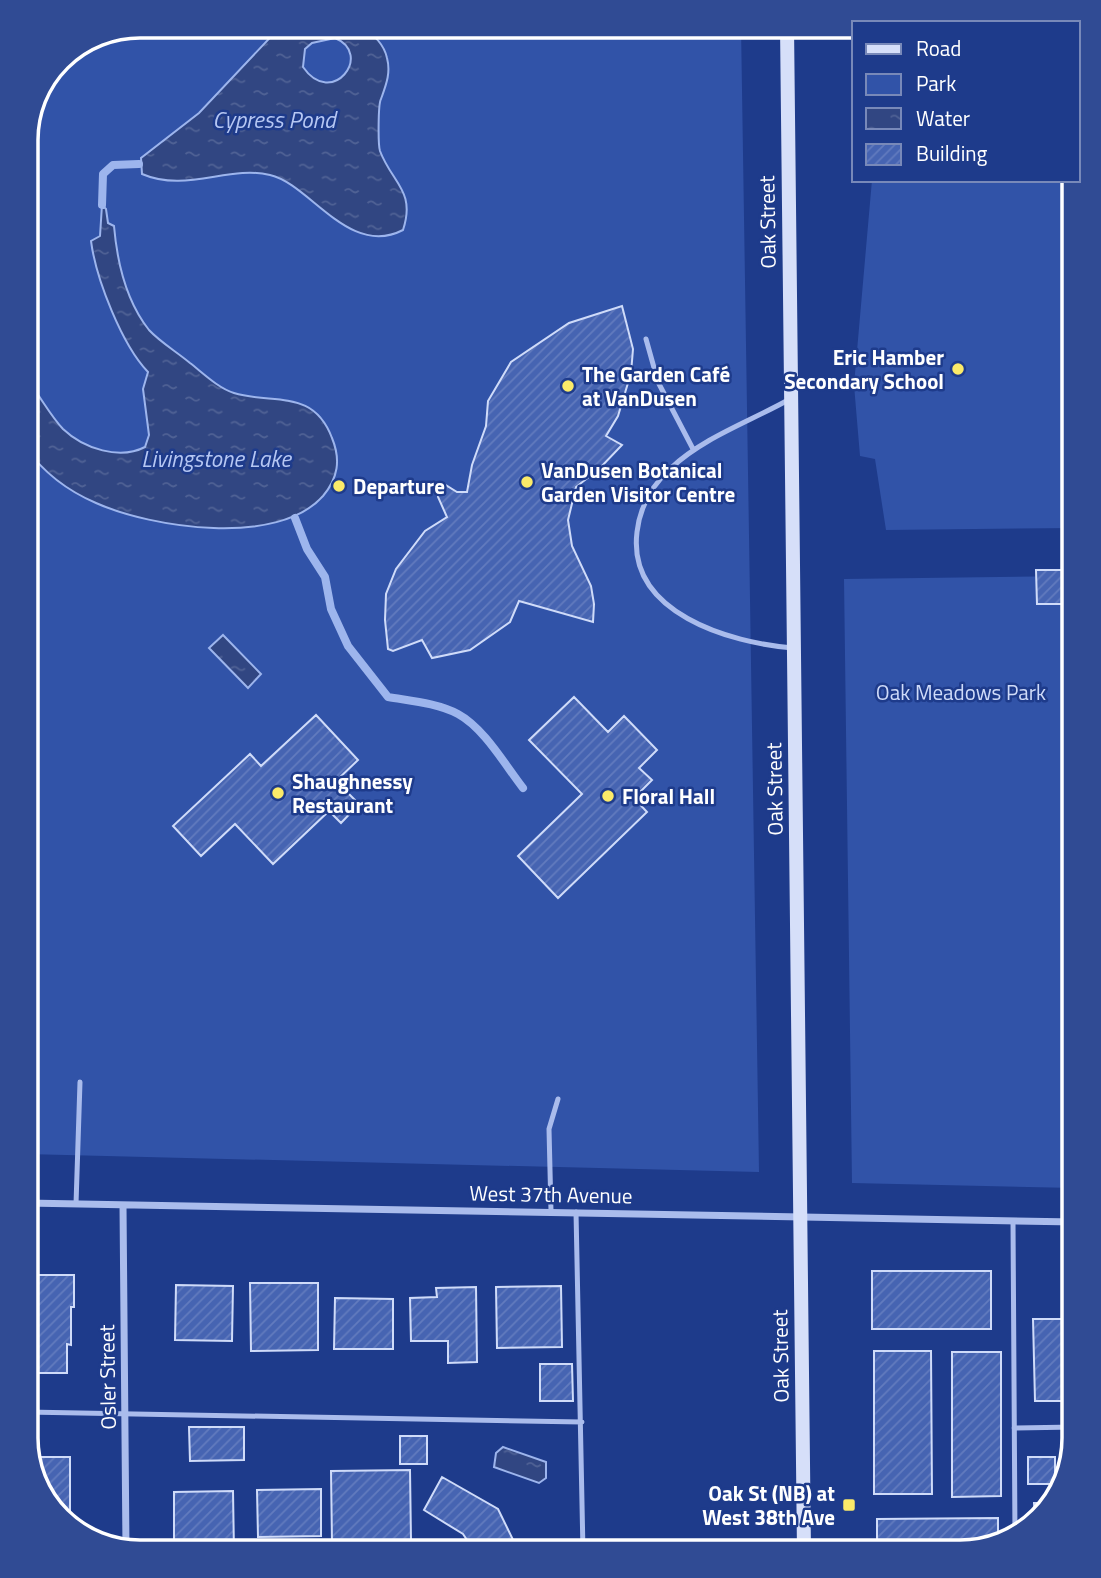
<svg xmlns="http://www.w3.org/2000/svg" width="1101" height="1578" font-family="'Titillium Web',sans-serif">
  <style>
    .green { fill: #3153a8 }
    .water { fill: url(#water-ripples); stroke: #9db5ed; stroke-width: 2; fill-rule: evenodd }
    .lines { fill: none; stroke-linecap: round; stroke-linejoin: round }
    .stream { stroke: #9db5ed; stroke-width: 8 }
    .building { fill: url(#building-hatch); stroke: #cfdbf9; stroke-width: 2 }
    .service { stroke: #aabcec; stroke-width: 5 }
    .minor { stroke: #aabcec; stroke-width: 7 }
    .secondary { stroke: #d6dff9; stroke-width: 14 }
    .poi-dot { fill: #fbea69; stroke: #1e3b8b; stroke-width: 2.5 }
    .labels { text-anchor: middle; dominant-baseline: central; stroke-width: 5; stroke-linejoin: round; paint-order: stroke }
    .street-label { font-size: 21px; fill: #fff; stroke: #1e3b8b }
    .poi-label { font-size: 21px; font-weight: bold; fill: #fff; stroke: #1e3b8b; text-anchor: start }
    .park-label { font-size: 21px; fill: #cfdbf9; stroke: #1e3b8b }
    .water-label { font-size: 23px; font-style: italic; fill: #b6c7f3; stroke: #1e3b8b }
    .rim { fill: none; stroke: #fff; stroke-width: 3.5 }
  </style>
  <defs>
    <pattern id="water-ripples" width="26" height="14" patternUnits="userSpaceOnUse" patternTransform="scale(1.75)"><rect width="26" height="14" fill="#314682"/><path d="M2 4q2-2 4 0t4 0M15 11q2-2 4 0t4 0" fill="none" stroke="#506295"/></pattern>
    <pattern id="building-hatch" width="6" height="6" patternUnits="userSpaceOnUse" patternTransform="scale(1.75)"><rect width="6" height="6" fill="#4664b2"/><path d="M-1 1l2-2M0 6l6-6M5 7l2-2" fill="none" stroke="#627bbe"/></pattern>
  </defs>
  <rect width="100%" height="100%" fill="#1e3b8b"/>
  <!-- green -->
  <path class="green" d="M141,26H741L759,1172L26,1154L27,133L65,55Z
    M872,180H1075V528L886,530L875,459L860,456L854,385Z
    M1075,576V1188L852,1183L844,579Z"/>
  <!-- water -->
  <path class="water" d="M281,26H360C372,33 384,44 387,58C391,73 386,85 381,99C378,104 378,145 380,151C392,183 416,191 403,230C349,258 310,184 270,175C229,165 186,193 142,174L141,158L199,113ZM335,38C374,54 332,109 303,67L305,49L312,43Z
    M102,205L106,209L108,223L114,226C117,261 126,301 149,330C160,342 177,352 190,363C203,373 218,388 234,393C274,405 313,388 332,438C341,460 338,478 323,496C278,547 152,528 96,503C68,491 44,473 26,448V379C40,395 49,414 63,429C84,449 120,460 145,447L149,435L143,389L148,372C122,345 96,279 91,241L100,236Z
    M223,635L261,674L248,688L209,648Z
    M503,1447L546,1462V1478L539,1483L494,1467L496,1453Z"/>
  <g class="lines">
    <!-- stream -->
    <path class="stream" d="M102,205L103,174L113,165L139,164
      M295,518L307,549L325,577L331,609L348,646L388,697C411,701 437,703 458,714C484,728 505,765 523,788"/>
  </g>
  <!-- building -->
  <path class="building" d="M622,306L633,349L631,373L618,416L606,436L622,445L599,469L576,487L568,520L572,546L591,586L594,604L593,622L519,601L510,622L470,650L432,658L422,640L393,651L388,649L385,620L386,594L396,569L425,531L447,517L438,497L440,487L444,484L457,492H467L472,465L486,426L488,401L511,362L569,323Z
    M1036,570H1075V604H1037Z
    M574,697L608,732L624,716L657,750L639,768L652,780L634,798L647,812L558,898L518,856L582,794L529,740Z
    M316,715L358,760L336,781L359,804L341,823L329,811L273,864L235,824L201,856L173,826L250,754L261,766Z
    M872,1271H991V1329H872Z
    M26,1275H74V1307H71V1345L67,1344V1373H26Z
    M250,1283H318V1350L251,1351Z
    M176,1285L233,1286L232,1341L175,1340Z
    M561,1286L562,1347L497,1348L496,1287Z
    M476,1287L477,1362L448,1363V1341H411L410,1298L437,1297L436,1288Z
    M335,1298L393,1299V1349H334Z
    M1033,1319H1075V1401H1035Z
    M874,1351H931L932,1494H874Z
    M952,1352H1001V1496L952,1497Z
    M540,1364H572L573,1401H540Z
    M189,1427H244V1460L190,1461Z
    M400,1436H427V1464H400Z
    M31,1457H70V1523L42,1495Z
    M1028,1457H1055V1484H1028Z
    M410,1470L411,1541L332,1543L331,1471Z
    M442,1477L498,1509L518,1550L475,1552L463,1534L424,1510Z
    M321,1489V1536L258,1537L257,1490Z
    M233,1491L234,1552H174V1492Z
    M1034,1503H1051L1035,1519Z
    M998,1518V1542L961,1552H877V1519Z"/>
  <g class="lines">
    <!-- service -->
    <path class="service" d="M646,339L658,382L693,449
      M790,399C751,421 704,437 671,468C651,486 640,506 637,532C627,613 730,643 793,648
      M76,1204L80,1082
      M551,1211L549,1129L558,1099
      M576,1212L583,1552
      M1013,1221L1015,1537
      M26,1412L582,1422
      M1014,1428L1075,1427"/>
    <!-- minor -->
    <path class="minor" d="M26,1203L1075,1222
      M123,1205L126,1549"/>
    <!-- secondary -->
    <path class="secondary" d="M787,26L804,1552"/>
  </g>
  <!-- markers -->
  <g class="poi-dot">
    <circle cx="958" cy="369" r="7"/>
    <circle cx="568" cy="386" r="7"/>
    <circle cx="527" cy="482" r="7"/>
    <circle cx="339" cy="486" r="7"/>
    <circle cx="278" cy="793" r="7"/>
    <circle cx="608" cy="796" r="7"/>
    <rect x="842" y="1498" width="14" height="14" rx="3.5"/>
  </g>
  <g class="labels">
    <!-- street labels -->
    <g class="street-label">
      <text transform="translate(767 222) rotate(-91)">Oak Street</text>
      <text transform="translate(774 789) rotate(-91)">Oak Street</text>
      <text transform="translate(551 1194) rotate(1)">West 37th Avenue</text>
      <text transform="translate(780 1356) rotate(-91)">Oak Street</text>
      <text transform="translate(107 1377) rotate(-91)">Osler Street</text>
    </g>
    <!-- poi labels -->
    <g class="poi-label">
      <text x="944" y="357" text-anchor="end">Eric Hamber<tspan x="944" dy="24">Secondary School</tspan></text>
      <text x="582" y="374">The Garden Café<tspan x="582" dy="24">at VanDusen</tspan></text>
      <text x="541" y="470">VanDusen Botanical<tspan x="541" dy="24">Garden Visitor Centre</tspan></text>
      <text x="353" y="486">Departure</text>
      <text x="292" y="781">Shaughnessy<tspan x="292" dy="24">Restaurant</tspan></text>
      <text x="622" y="796">Floral Hall</text>
      <text x="835" y="1493" text-anchor="end">Oak St (NB) at<tspan x="835" dy="24">West 38th Ave</tspan></text>
    </g>
    <!-- park labels -->
    <g class="park-label">
      <text x="961" y="692">Oak Meadows Park</text>
    </g>
    <!-- water labels -->
    <g class="water-label">
      <text x="274" y="119">Cypress Pond</text>
      <text x="216" y="458">Livingstone Lake</text>
    </g>
  </g>
  <!-- crop -->
  <path d="M0 0H1101V1578H0ZM140 38H960A102 102 0 0 1 1062 140V1438A102 102 0 0 1 960 1540H140A102 102 0 0 1 38 1438V140A102 102 0 0 1 140 38Z" fill="#304b94" fill-rule="evenodd"/>
  <path class="rim" d="M140 38H960A102 102 0 0 1 1062 140V1438A102 102 0 0 1 960 1540H140A102 102 0 0 1 38 1438V140A102 102 0 0 1 140 38Z"/>
  <!-- legend -->
  <rect x="852" y="21" width="228" height="161" fill="#1e3b8b" stroke="#7889b9" stroke-width="2"/>
  <rect x="866" y="44" width="35" height="10" fill="#d6dff9" stroke="#7889b9" stroke-width="2"/>
  <text x="916" y="56" font-size="21" fill="#ffffff">Road</text>
  <rect x="866" y="74" width="35" height="21" fill="#3153a8" stroke="#7889b9" stroke-width="2"/>
  <text x="916" y="91" font-size="21" fill="#ffffff">Park</text>
  <rect x="866" y="108" width="35" height="21" fill="url(#water-ripples)" stroke="#7889b9" stroke-width="2"/>
  <text x="916" y="126" font-size="21" fill="#ffffff">Water</text>
  <rect x="866" y="144" width="35" height="21" fill="url(#building-hatch)" stroke="#7889b9" stroke-width="2"/>
  <text x="916" y="161" font-size="21" fill="#ffffff">Building</text>
</svg>
